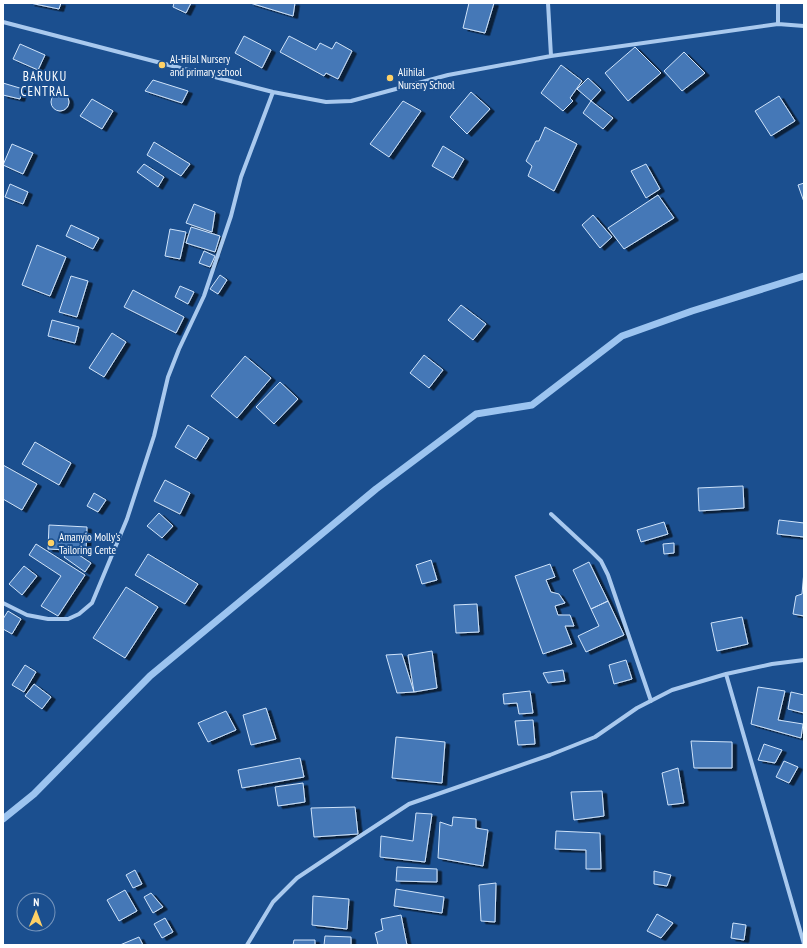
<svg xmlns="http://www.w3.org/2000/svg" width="807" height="948" font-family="'PT Sans Narrow',sans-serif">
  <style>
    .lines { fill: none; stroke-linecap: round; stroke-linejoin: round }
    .stream { stroke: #9cc4f0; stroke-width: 7 }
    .building { fill: #4478b7; stroke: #cfe3fa; filter: url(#shadow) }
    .street { stroke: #a9c9ee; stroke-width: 4 }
    .poi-dot { fill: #ffd166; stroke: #1b4f8f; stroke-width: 1.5 }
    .labels { text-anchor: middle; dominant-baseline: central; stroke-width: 4; stroke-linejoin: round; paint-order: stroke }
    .poi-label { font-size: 11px; fill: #fff; stroke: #1b4f8f; text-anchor: start }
    .quarter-label { font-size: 13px; letter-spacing: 1px; fill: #fff; stroke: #1b4f8f }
  </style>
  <defs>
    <filter id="shadow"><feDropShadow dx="4.5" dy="2.5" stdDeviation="0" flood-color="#0009"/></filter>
  </defs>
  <rect width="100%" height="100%" fill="#1b4f8f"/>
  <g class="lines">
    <!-- stream -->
    <path class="stream" d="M3,819L34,794L150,676L376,489L476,414L532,405L622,336L692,311L804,276"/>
  </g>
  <!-- building -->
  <path class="building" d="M30,3H61L59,9Z
    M174,3H191L186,13L173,7Z
    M250,3H295L293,16Z
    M469,3H494L485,33L463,28Z
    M244,36L271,50L262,68L235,53Z
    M289,36L316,50L320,43L332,49L336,42L352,51L338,79L326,73L324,76L280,52Z
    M20,44L45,55L38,70L13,59Z
    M635,47L661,73L628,101L605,73Z
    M684,52L705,73L682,91L664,71Z
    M561,65L582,81L570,98L573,101L563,111L541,93Z
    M588,78L601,90L591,101L577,89Z
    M153,80L188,91L182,103L145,91Z
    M3,83L23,89L20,99L3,95Z
    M471,92L490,109L467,134L450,117Z
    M51 102a9 9 0 1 1 18 0a9 9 0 1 1-18 0Z
    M779,96L795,121L771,136L755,111Z
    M92,99L113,111L102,129L80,116Z
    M403,101L421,111L389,157L370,144Z
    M591,101L613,118L603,129L583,113Z
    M545,127L577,144L554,191L528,176L532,166L526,161L536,141H539Z
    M154,142L190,164L181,176L147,155Z
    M12,144L33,153L23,174L3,165Z
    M443,146L464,159L453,178L432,166Z
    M144,164L164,177L158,187L137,172Z
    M646,164L660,189L646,198L631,171Z
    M804,183V202L798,185Z
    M10,184L28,192L23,204L5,197Z
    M658,195L674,218L624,249L608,228Z
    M194,204L215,212L212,232L186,223Z
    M593,215L612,237L600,248L582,225Z
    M71,225L99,238L93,249L66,236Z
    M191,227L220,236L215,252L186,243Z
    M170,229L186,232L180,259L165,256Z
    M37,245L66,257L50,296L22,285Z
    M204,251L215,256L210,267L199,263Z
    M220,275L227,280L218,294L210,289Z
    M71,276L88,281L77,317L59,312Z
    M180,286L194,292L188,304L175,297Z
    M133,290L184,317L176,333L124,307Z
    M461,305L486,324L473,340L448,320Z
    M52,320L79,327L75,343L48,336Z
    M112,333L126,342L104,377L89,368Z
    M424,355L443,370L429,388L410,373Z
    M245,356L271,378L237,418L211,396Z
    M280,382L298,399L274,424L256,407Z
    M188,425L209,438L196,459L175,447Z
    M35,442L71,463L59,485L22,464Z
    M3,465L37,484L22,510L3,499Z
    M165,480L190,493L180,514L154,501Z
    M743,486L744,508L699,511L698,488Z
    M94,493L106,500L98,512L87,506Z
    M159,513L173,526L162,538L147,526Z
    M779,520L804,523V537L777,534Z
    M664,522L668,534L641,542L637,530Z
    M49,525L87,527L86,551L48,549Z
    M674,543V553L664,554L663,544Z
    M36,544L85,575L58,616L41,606L61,576L29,555Z
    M70,549L91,563L85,572L64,557Z
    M148,554L198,584L185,604L135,575Z
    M431,560L437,580L422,584L416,565Z
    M589,562L608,601L591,609L573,570Z
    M550,564L555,577L546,580L551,592L559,594L565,603L555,606L558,615H570L574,626H565L572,644L543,654L515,576Z
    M24,566L37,576L22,595L9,584Z
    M804,571V616L793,614L796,596L802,594Z
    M126,587L158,607L125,658L93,638Z
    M608,601L624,635L586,652L578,636L599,626L591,609Z
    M477,604L479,632L456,633L454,605Z
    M8,611L21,619L12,634L3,629V619Z
    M742,617L748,644L717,651L711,623Z
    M432,651L437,688L414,692L408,655Z
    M402,654L414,692L397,693L386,655Z
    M626,660L632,679L614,684L609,665Z
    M25,665L36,672L24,692L12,685Z
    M563,670L565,681L548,683L543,673Z
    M34,684L51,697L42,709L25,696Z
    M758,687L785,691L778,720L803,724L801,738L751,724Z
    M530,691L533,713L519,714L517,703L504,704L503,694Z
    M791,692L804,695V713L788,709Z
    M266,708L276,739L251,745L243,715Z
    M226,711L236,730L208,742L198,723Z
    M533,720L535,744L518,745L515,721Z
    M396,737L445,742L442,783L392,778Z
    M691,741L732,742V768H694Z
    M764,744L782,750L775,763L758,760Z
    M300,758L304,777L242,788L238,770Z
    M784,761L798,767L789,783L776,777Z
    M678,768L684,803L668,805L662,773Z
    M303,783L305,802L278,806L275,787Z
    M602,791L604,816L574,820L571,792Z
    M355,807L358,834L314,837L311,808Z
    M416,813L432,814L425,862L380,857L381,836L413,841Z
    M453,817L476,819V828L488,830L483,866L438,858L440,822L452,826Z
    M556,831L600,833L601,869H586V850L555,849Z
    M397,867L437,869V882L396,881Z
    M135,870L142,884L133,888L126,875Z
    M654,871L671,875L667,886L654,884Z
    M496,883L495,922L481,921L479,885Z
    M396,889L444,897L442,913L394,906Z
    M125,890L137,911L119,921L107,900Z
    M151,893L163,907L153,913L144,897Z
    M313,896L349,899L347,929L312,925Z
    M657,914L673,923L661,938L647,931Z
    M401,915L407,945H378L375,933L383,930L381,919Z
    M165,918L173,932L162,938L154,924Z
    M733,923L746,925L744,940L731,938Z
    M325,936L351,937V945H324Z
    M139,937L143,945H120Z
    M294,940H315V945H293Z"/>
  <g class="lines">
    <!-- street -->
    <path class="street" d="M548,3L551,56
      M3,22L273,92L326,102L351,101L448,75L551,56L778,24L804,26
      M778,24V3
      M551,514L592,552L601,561L608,575L651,701
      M3,603L27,615L48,619H68L79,614L92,603L127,519L154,436L168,377L179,349L204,296L231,216L241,177L273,92
      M726,674L804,944
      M247,945L273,902L297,878L351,842L409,804L550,755L595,737L637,708L672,690L726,674L772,664L804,660"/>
  </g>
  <!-- markers -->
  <g class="poi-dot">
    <circle cx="162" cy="65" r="4"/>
    <circle cx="390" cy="78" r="4"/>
    <circle cx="51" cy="543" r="4"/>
  </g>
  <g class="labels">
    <!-- poi labels -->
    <g class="poi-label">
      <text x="170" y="59">Al-Hilal Nursery<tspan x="170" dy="13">and primary school</tspan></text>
      <text x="398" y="72">Alihilal<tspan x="398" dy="13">Nursery School</tspan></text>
      <text x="59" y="537">Amanyio Molly's<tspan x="59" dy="13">Tailoring Cente</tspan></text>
    </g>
    <!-- quarter labels -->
    <g class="quarter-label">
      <text x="45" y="76">BARUKU<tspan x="45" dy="15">CENTRAL</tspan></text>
    </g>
  </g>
  <!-- border -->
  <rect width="807" height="948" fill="none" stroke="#ffffff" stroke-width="8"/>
  <!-- north arrow -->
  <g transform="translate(36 912) rotate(1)"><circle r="19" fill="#1b4f8f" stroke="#7695bc"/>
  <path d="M0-3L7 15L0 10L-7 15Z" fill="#ffd166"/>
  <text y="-6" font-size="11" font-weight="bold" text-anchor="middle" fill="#ffffff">N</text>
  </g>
</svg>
